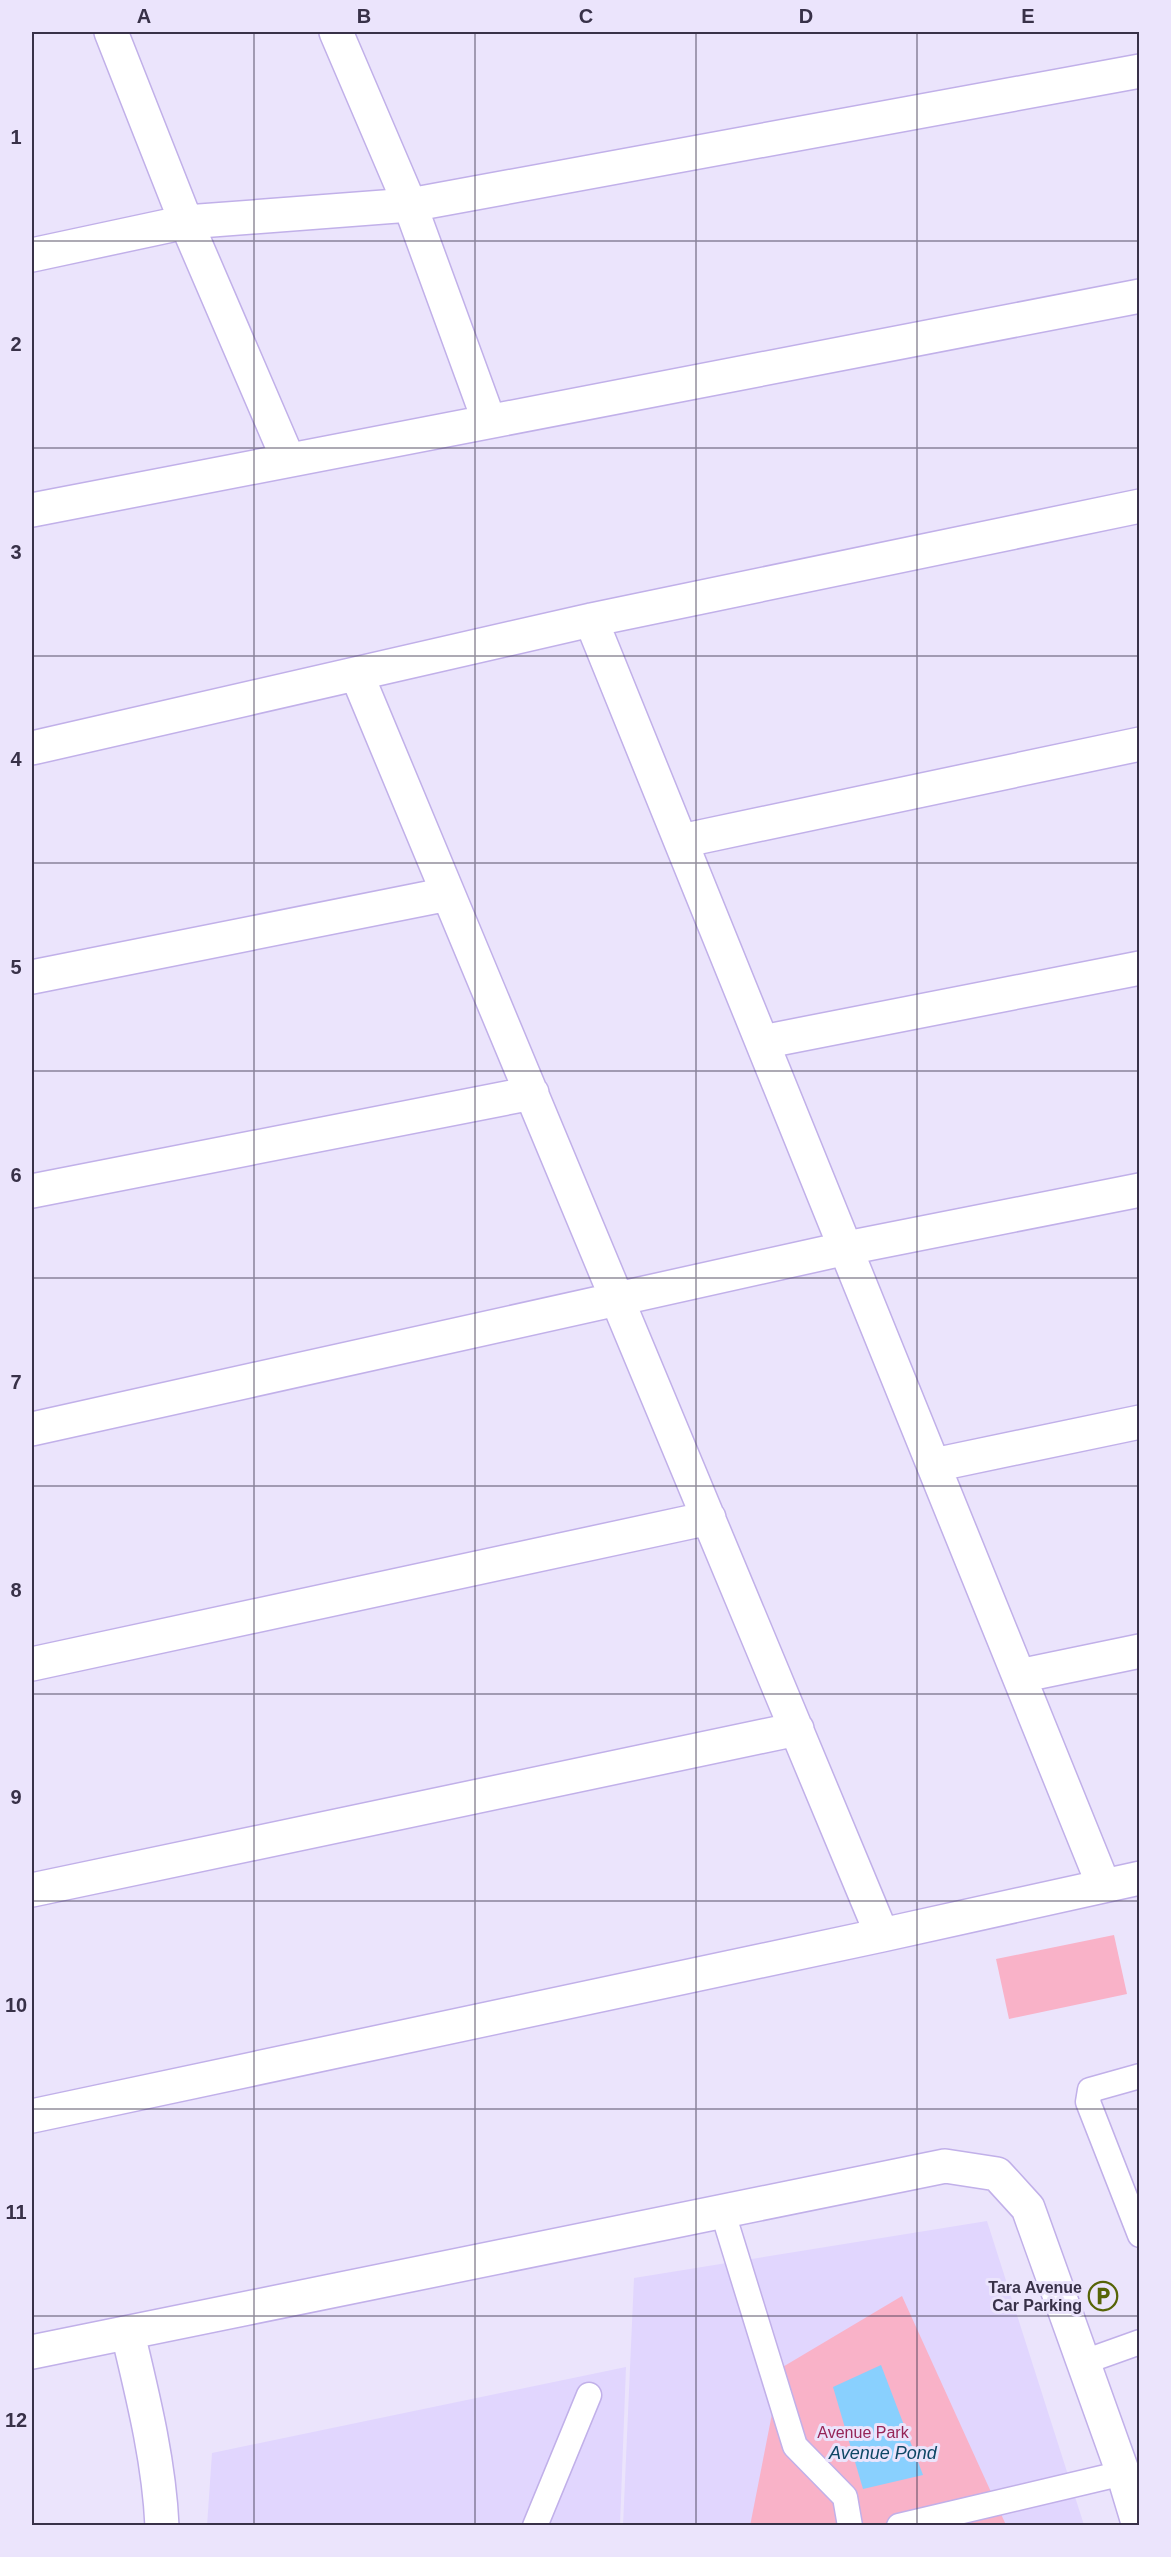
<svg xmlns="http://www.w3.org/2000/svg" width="1171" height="2557" font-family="Arial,sans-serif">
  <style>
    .built { fill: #e1d6fe }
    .green { fill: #f9b2c8 }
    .water { fill: #89d0fe }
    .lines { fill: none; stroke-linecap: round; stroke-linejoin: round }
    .lane-casing { stroke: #c1b0e9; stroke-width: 27 }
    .street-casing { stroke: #c1b0e9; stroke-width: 36 }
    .lane { stroke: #fff; stroke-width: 24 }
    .street { stroke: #fff; stroke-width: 33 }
    .grid { fill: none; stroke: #383148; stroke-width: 1.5; stroke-opacity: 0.55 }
    .labels { text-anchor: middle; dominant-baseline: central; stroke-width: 6; stroke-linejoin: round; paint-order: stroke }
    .poi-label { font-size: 16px; font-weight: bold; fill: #383148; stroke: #ebe4fc; text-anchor: end }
    .park-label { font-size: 16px; fill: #962557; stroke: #ebe4fc }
    .water-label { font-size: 18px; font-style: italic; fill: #0e4765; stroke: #ebe4fc }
    .neatline { fill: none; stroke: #383148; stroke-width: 2 }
    .grid-label { font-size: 20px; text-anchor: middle; font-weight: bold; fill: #383148 }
  </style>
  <rect width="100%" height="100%" fill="#ebe4fc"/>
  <!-- built -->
  <path class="built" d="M987,2221L1084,2525L623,2526L634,2278Z
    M626,2367L620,2525L207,2526L212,2453Z"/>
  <!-- green -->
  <path class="green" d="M1114,1935L1127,1994L1009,2019L996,1959Z
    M902,2296L1006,2525L750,2526L781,2368Z"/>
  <!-- water -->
  <path class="water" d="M881,2365L923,2475L863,2489L833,2387Z"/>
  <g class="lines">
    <!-- lane casing -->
    <g class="lane-casing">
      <path id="lane" d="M1140,2076L1090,2090L1088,2102L1140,2235
        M723,2213L795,2446L845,2497L850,2526
        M1084,2362L1140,2342
        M535,2526L589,2395
        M899,2526L1123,2473"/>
    </g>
    <!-- street casing -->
    <g class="street-casing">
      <path id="street" d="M111,32L186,222L288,459
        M336,32L410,205L489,421
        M32,255L186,222L410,205L1140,71
        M32,510L1140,296
        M591,620L1103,1884
        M357,675L882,1935
        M32,748L591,620L1140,506
        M681,841L1140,744
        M32,977L448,894
        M762,1042L1140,968
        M32,1191L532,1093
        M32,1429L847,1248L1140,1190
        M934,1465L1140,1422
        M32,1664L709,1518
        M1019,1676L1140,1651
        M32,1890L797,1729
        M32,2116L882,1935L1140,1878
        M128,2334C143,2397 159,2461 162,2526
        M32,2352L945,2166L997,2174L1028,2208L1123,2473L1139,2526"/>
    </g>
    <!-- lane -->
    <use href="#lane" class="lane"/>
    <!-- street -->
    <use href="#street" class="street"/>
  </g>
  <!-- grid -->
  <path class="grid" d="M254,32V2526M475,32V2526M696,32V2526M917,32V2526M32,241H1140M32,448H1140M32,656H1140M32,863H1140M32,1071H1140M32,1278H1140M32,1486H1140M32,1694H1140M32,1901H1140M32,2109H1140M32,2316H1140"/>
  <!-- icons -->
  <defs>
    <g id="parking-ring" transform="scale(1.5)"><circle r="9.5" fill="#ebe4fc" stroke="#566407" stroke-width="1.5"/><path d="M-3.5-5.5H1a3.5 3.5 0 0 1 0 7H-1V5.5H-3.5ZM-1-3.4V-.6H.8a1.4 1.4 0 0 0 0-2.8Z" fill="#566407"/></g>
  </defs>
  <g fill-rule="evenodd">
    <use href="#parking-ring" x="1103" y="2296"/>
  </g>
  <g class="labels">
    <!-- poi labels -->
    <g class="poi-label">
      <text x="1082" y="2287">Tara Avenue<tspan x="1082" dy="18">Car Parking</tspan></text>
    </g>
    <!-- park labels -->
    <g class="park-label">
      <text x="863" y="2432">Avenue Park</text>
    </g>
    <!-- water labels -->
    <g class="water-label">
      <text x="883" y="2453">Avenue Pond</text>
    </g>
  </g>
  <!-- border -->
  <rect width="1171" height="2557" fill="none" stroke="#ebe4fc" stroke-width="66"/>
  <rect x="33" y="33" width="1105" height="2491" class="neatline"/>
  <g class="grid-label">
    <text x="144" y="23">A</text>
    <text x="364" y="23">B</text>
    <text x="586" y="23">C</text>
    <text x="806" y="23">D</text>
    <text x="1028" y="23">E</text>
    <text x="16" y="144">1</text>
    <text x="16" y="351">2</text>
    <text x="16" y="559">3</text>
    <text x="16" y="766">4</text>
    <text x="16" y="974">5</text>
    <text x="16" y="1182">6</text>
    <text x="16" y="1389">7</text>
    <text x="16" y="1597">8</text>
    <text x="16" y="1804">9</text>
    <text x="16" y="2012">10</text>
    <text x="16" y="2219">11</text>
    <text x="16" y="2427">12</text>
  </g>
</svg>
